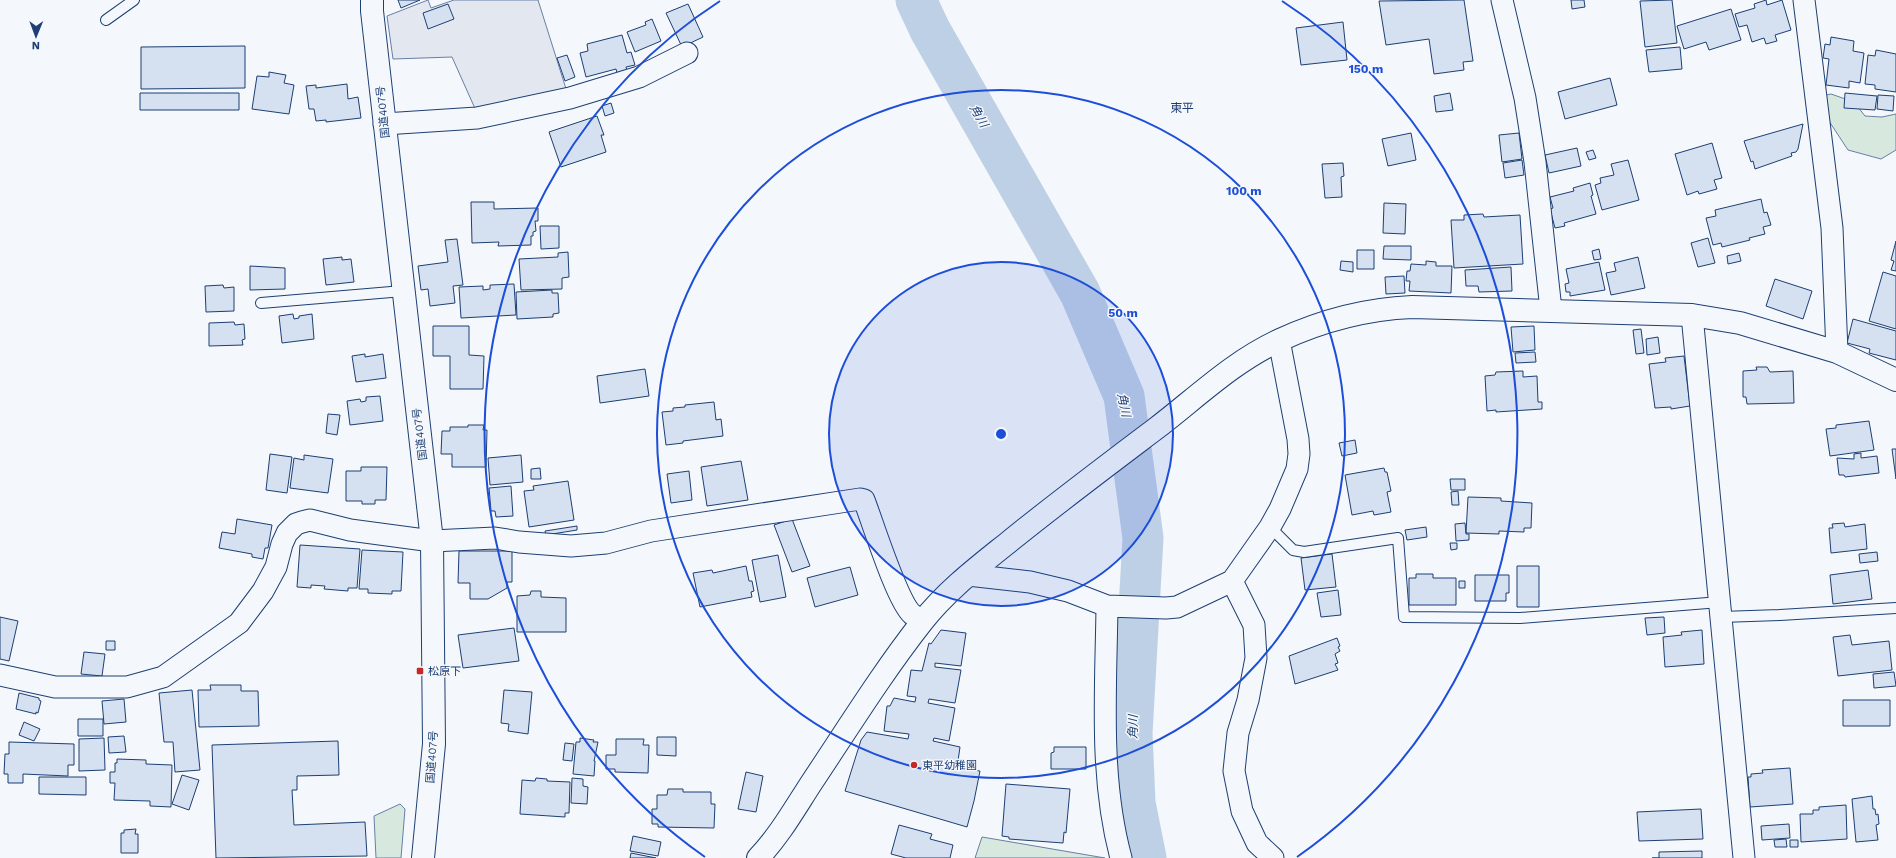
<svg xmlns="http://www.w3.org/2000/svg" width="1896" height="858" font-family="'Work Sans','Noto Sans JP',sans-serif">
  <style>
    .green { fill: #d7e8df; stroke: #687fa3 }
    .parking { fill: #e3e8f0; stroke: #687fa3 }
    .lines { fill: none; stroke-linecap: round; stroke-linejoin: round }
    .river { stroke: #bed0e5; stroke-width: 41 }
    .building { fill: #d5e0f0; stroke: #1d3f73 }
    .lane-casing { stroke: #1d3f73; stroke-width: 12 }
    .street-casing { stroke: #1d3f73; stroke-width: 23 }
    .secondary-casing { stroke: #1d3f73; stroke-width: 24 }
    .highway-casing { stroke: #1d3f73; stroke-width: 24 }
    .lane { stroke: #f4f7fb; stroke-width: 10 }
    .street { stroke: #f4f7fb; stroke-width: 21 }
    .secondary { stroke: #f4f7fb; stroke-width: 22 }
    .highway { stroke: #f4f7fb; stroke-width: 22 }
    .ring { fill: none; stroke: #1d4ed8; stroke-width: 2 }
    .poi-dot { fill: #c62828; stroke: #f4f7fb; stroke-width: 1.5 }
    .labels { text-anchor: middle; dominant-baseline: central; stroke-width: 3; stroke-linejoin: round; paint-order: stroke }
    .street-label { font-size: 11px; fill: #1d3f73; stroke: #f4f7fb }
    .poi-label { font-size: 11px; fill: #1d3f73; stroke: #f4f7fb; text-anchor: start }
    .neighbourhood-label { font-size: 12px; fill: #1d3f73; stroke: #f4f7fb }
    .water-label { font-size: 12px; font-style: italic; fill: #1d3f73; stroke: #f4f7fb }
    .centre { fill: #1d4ed8; stroke: #f4f7fb; stroke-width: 2 }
    .ring-label { font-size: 12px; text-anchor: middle; font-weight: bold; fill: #1d4ed8; stroke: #f4f7fb; stroke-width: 3; stroke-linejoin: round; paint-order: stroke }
  </style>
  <rect width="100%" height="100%" fill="#f4f7fb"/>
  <!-- green -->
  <path class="green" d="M1831,94L1854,102L1865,116L1882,117L1896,114V150L1881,159L1848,150L1827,118L1822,96Z
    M400,804L405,809L401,858H376L374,816Z
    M982,837L1105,858H975Z"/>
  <!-- parking -->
  <path class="parking" d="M428,0L431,8L454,0H538L567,92L477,113L452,57L393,59L387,16Z"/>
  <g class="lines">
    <!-- river -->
    <path class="river" d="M916,0L930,30L1080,293L1124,396L1143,538L1132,733L1135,803L1146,858"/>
  </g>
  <!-- building -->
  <path class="building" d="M398,0H420L401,8Z
    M1464,0L1473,61L1463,62L1464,70L1434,74L1429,39L1386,45L1379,1Z
    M1571,0H1584L1585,7L1572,9Z
    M1672,0L1677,43L1645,47L1640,1Z
    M1766,0L1767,5L1782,0L1791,30L1775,35L1777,41L1766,44L1764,38L1752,42L1747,25L1739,27L1735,14L1755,8L1754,4Z
    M448,4L454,19L428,29L423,13Z
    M688,4L703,37L682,47L666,13Z
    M1731,9L1741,40L1709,50L1706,42L1684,49L1677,26Z
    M652,19L661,41L635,52L627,32L646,25L645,22Z
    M1343,22L1347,60L1301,65L1296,28Z
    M622,35L627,53L631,52L635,65L626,67L627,71L617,73L616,69L586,77L580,53L588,51L587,44Z
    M1831,37L1854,41L1853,51L1864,53L1860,83L1849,81V88L1826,85L1829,59L1823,58L1825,44L1830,45Z
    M245,46V88L141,89V47Z
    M1680,47L1682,69L1649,72L1646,50Z
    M1876,50L1896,54V92L1875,89V85L1865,84L1868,55L1875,56Z
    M567,55L575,77L565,81L557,58Z
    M269,72L286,75L284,83L294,85L289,114L252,109L257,76L269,77Z
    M1610,78L1617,105L1565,119L1558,92Z
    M347,84L348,99L358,97L361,118L326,122V120L316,121L314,109H309L306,86L316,85V88Z
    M140,93H239V110H140Z
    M1450,93L1453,110L1436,112L1434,96Z
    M1845,93L1877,96L1875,110L1844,108Z
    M1878,95L1894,96L1893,111L1877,109Z
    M611,103L614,113L605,116L602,106Z
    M597,116L604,135H601L606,152L561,167L549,132Z
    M1803,124L1798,149L1796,152L1791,153L1792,156L1755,169L1753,161L1751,162L1744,141Z
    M1411,133L1416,160L1388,166L1382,139Z
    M1519,133L1522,159L1502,162L1499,135Z
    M1712,143L1722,178L1714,180L1717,189L1699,194L1698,191L1687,195L1675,154Z
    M1577,148L1581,166L1549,173L1545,155Z
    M1593,150L1596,158L1589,160L1586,152Z
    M1522,160L1524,175L1505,178L1503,163Z
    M1628,160L1639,200L1602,210L1595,185L1601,183L1600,178L1614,175L1611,164Z
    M1343,163L1344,176L1341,177L1342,197L1325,198L1322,164Z
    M1590,183L1593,195L1591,196L1596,214L1564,223L1565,226L1555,228L1550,209L1553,208L1550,197L1574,191L1573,188Z
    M1761,199L1764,213L1767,212L1771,225L1763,227L1765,234L1749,238L1750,240L1722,247L1721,243L1713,245L1706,218L1716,216L1715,210Z
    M471,202H494V209L538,208V221H535L536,231L533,232V236H531V245L498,246L499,242L472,243Z
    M1384,203L1406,204L1405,234L1383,233Z
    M1483,214L1484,217L1520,215L1523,264L1454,268L1451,220H1464V215Z
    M540,226H559V248L541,249Z
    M1708,238L1715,263L1698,267L1691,243Z
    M457,239L463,285L453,286L455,303L430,306L428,289L421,290L418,266L448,262L445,240Z
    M1896,241V271L1891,270L1894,261L1891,260Z
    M1384,246H1411V260L1383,259Z
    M1599,249L1601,259L1594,260L1592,251Z
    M1357,250H1374V269H1357Z
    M568,252L569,277L562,278V289L521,290L519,259L558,257V253Z
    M1739,253L1741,261L1728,264L1727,256Z
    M342,257V260L351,259L354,282L326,285L323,259Z
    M1638,257L1645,288L1611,295L1606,273L1616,271L1614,263Z
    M1341,261L1353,262V272L1340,270Z
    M1426,261L1436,262V266H1452L1451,293L1409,291L1410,281H1406L1407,271H1410L1411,264L1426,265Z
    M1599,262L1605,290L1570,296V292H1566L1565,284L1569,283L1566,269Z
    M250,266L285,268V289L250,290Z
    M1511,267L1512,291L1479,292L1478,286H1466L1465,270Z
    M1883,272L1896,276V329L1869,321Z
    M1404,276L1405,293L1386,294L1385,277Z
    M1775,279L1812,291L1803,319L1766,306Z
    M514,284L516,315L461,318L459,287L483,286V290L490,289V285Z
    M223,285L224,288L234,287V311L206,312L205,286Z
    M552,290V293H558L559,313L553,314V317L517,319L516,292Z
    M293,314L294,319L299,318V316L312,314L314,339L282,343L279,316Z
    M1853,319L1896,331V360L1869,353L1870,349L1847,343Z
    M234,322L235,325L244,324L245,339L242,340L243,345L209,346V323Z
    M433,326H469V355L484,356L483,389H450V356H433Z
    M1534,326L1535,350L1513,352L1511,327Z
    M1641,329L1644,353L1636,354L1633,330Z
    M1658,337L1660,353L1647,355L1646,339Z
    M1535,352L1536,362L1516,363L1515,353Z
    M365,354V357L383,354L386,378L356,382L352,356Z
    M1684,356L1690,406L1671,409V407L1655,408L1649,364L1666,362L1665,358Z
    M1756,367H1767L1770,372L1793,371L1794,403L1747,404L1746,397H1743V371L1757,370Z
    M645,369L649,396L600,403L597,376Z
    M1523,371V377L1537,376L1538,402H1542V409L1496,412V410L1487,411L1485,376L1495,375L1496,372Z
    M380,396L383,421L350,425L347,401L360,399L361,402L366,401V397Z
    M714,402L716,420L721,419L723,436L683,441V443L666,445L662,412L673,411V408L685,407V405Z
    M328,414L340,415L337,435L326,433Z
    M1869,421L1874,450L1830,456L1826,429L1836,428V425Z
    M468,425H484L483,430H487L486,467H452V454H441L442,431H450V427H468Z
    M1355,440L1357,453L1342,456L1339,443Z
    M1892,449H1896V479Z
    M1861,453V458L1877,456L1879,473L1845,477L1844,475H1839L1837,458L1854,459V454Z
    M270,454L292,457L287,493L266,490Z
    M304,455L333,459L328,493L290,488L294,458L304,460Z
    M521,455L523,482L490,485L488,458Z
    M741,461L748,500L707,506L701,467Z
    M361,467H387L386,500H375V504H362V501H346V471H361Z
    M540,468L541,479H531V469Z
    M1384,468L1385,472H1387L1391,491L1387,492L1391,512L1374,515L1373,511L1352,515L1345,475Z
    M689,471L692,500L671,503L667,474Z
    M1450,479H1465V490H1451Z
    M568,481L574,520L529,527L524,491L534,490L533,486Z
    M511,486L513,516L496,517L495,511H491L489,488Z
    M1458,491L1459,505H1452L1451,492Z
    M1468,497L1501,498V501L1532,503L1531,528H1524V532L1499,531V534L1466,533Z
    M237,519L272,525L268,548H265L263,559L252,557V554L219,548L222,532L235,534Z
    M792,519L810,566L792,572L774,525Z
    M1465,523L1466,534H1469V540L1456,541L1455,524Z
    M1844,523L1845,527L1865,524L1867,549L1831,553L1829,528H1833L1832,524Z
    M577,526V530L546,535L545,531Z
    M1426,527L1427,537L1407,540L1405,530Z
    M1450,543H1457V549L1451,550Z
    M300,545L360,549L357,588H348V591L324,589L325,586L311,585V588L297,587Z
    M362,550L403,552L401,591H392V594L368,593V589H359Z
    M459,551H512V582H507V588L488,599H470V583H458Z
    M1877,552L1878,561L1860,563L1859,554Z
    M1332,554L1336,587L1305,590L1301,558Z
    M778,555L786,597L760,602L752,560Z
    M746,566L749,581H752L754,591L751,592L752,597L700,607L693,573L712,570L713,573Z
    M1517,566H1539V607H1517Z
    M850,567L858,595L815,607L807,578Z
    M1868,570L1872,599L1833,604L1830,575Z
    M1416,574H1433V578H1456V605H1409V578H1416Z
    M1475,575H1509V593H1506V601H1475Z
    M1459,581H1465V588H1459Z
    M1338,590L1341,615L1321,617L1317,593Z
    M531,591H541V597L566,598V632H517V596L530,595Z
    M0,617L18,621L9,661L0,659Z
    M1664,617L1665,633L1647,635L1645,618Z
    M514,628L519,661L463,668L458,635Z
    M941,630L966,633L961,666L935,663V667L961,670L955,703L929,699L928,703L955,708L949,741L934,738L933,741L960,747L957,768L980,771L974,801L967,827L845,791L861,740L867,732L908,739L909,734L884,731L887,706H890L894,698L915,702L916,697L907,696L911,670L922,671L929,643L931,644Z
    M1702,630L1704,664L1665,667L1663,637L1682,635L1681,632Z
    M1850,635L1852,645L1889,641L1892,670L1838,676L1833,637Z
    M1337,638L1340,646L1338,647L1340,651L1335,654L1338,663L1335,664L1338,670L1295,684L1289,656Z
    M106,641H115V650H106Z
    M84,652L105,654L102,676L81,674Z
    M1894,672L1896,686L1874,688L1873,674Z
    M210,685H241V691H258L259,726L199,727L198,690H211Z
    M192,690L200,770L175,772L173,742H164L159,693Z
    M504,690L532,692L528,734L508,731L509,724L501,723Z
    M19,693L39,698V700L41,701L38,713L36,712V714L16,709Z
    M124,699L126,722L104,724L102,701Z
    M1843,700H1890V726H1843Z
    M78,719H103V736H78Z
    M24,722L40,729L34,741L19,735Z
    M124,736L126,752L109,753L108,737Z
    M657,737H676V756L657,755Z
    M104,738L105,770L79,771V739Z
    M580,738L594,740L593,742H598L594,761H595L594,776L573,774L576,742H580Z
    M616,739H644L643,745H649L648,773L615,772V769H606V755H616Z
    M338,741L339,775L297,776V790H292L294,825L365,822L367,856L216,858L212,745Z
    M9,742L74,744V765H68V776L23,774V783H8V774H4L5,754H9Z
    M565,743L574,744L572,761L563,760Z
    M1054,747H1086V769H1051V753L1054,752Z
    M117,759L146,760V764L172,765L171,807L150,806V801L114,800L115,783H110V772H115V763H117Z
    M1790,768L1793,804L1750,807L1748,777H1751V774L1763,773L1762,770Z
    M746,772L763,776L756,812L738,809Z
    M182,775L199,780L189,810L172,804Z
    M39,777H86V795L39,794Z
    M536,778L547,779V781L570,782L569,813H565V817L520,814L522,780L535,781Z
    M572,778L583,779V786L588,787L587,804L571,803Z
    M1006,784L1070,789L1066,833L1064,832L1063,843L1009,839V837L1002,836Z
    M668,789H683V792H711V804H715L714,828L658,827V824H652V809H657V795H667Z
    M1872,796L1873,809H1875L1876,815L1878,814L1879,824L1876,825L1878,840L1856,842L1852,799Z
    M1846,805L1847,839L1801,842L1800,814H1813V810H1819V807Z
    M1701,809L1703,839L1639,841L1637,812Z
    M1789,824L1790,838L1762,840L1761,826Z
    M899,825L932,834L930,839L953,845L950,858H906L891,854Z
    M136,829L135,834H138V853H121V833H124V830Z
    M633,836L661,842L658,856L630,851Z
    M1786,839L1787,847H1775L1774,840Z
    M1790,840H1798V847H1790Z
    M1702,851V858H1652H1659V852Z
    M631,853L656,858H630Z"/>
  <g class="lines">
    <!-- lane casing -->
    <g class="lane-casing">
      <path id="lane" d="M106,20L134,0
        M261,303L403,291
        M1270,527L1293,550L1304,552L1398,538L1404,617L1520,618L1720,602
        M1721,617L1780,615L1896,608"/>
    </g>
    <!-- street casing -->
    <g class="street-casing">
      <path id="street" d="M1502,0L1525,98L1535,162L1551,310
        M1804,0L1832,228L1837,352
        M384,124L477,118L570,98L639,77L687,53
        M1692,315L1744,858
        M968,575L1030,582L1068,591L1107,606L1166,608L1177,607L1232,581L1270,527L1280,509L1297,469L1299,454L1298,439L1279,340
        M1232,581L1254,625L1256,658L1248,700L1238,733L1234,771L1242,811L1257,843L1273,858
        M1107,606C1106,689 1099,777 1121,858
        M0,675L55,687H127L163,677L239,623L263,591L276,567L282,544L287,533L296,524L302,522L310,520L350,530L432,541L495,538L519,542L571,546L606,543L651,531L860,499L864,500C873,523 897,601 912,614C915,617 920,618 923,620"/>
    </g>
    <!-- secondary casing -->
    <g class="secondary-casing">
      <path id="secondary" d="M758,858C780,835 795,808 812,782C848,728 882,673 922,622C947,590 979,566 1010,541C1057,503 1105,467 1154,430C1195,399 1232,362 1280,340C1321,321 1366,309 1412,307L1692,315L1740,323L1837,352L1896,380"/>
    </g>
    <!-- highway casing -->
    <g class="highway-casing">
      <path id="highway" d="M372,0V11L432,541L434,744L423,858"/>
    </g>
    <!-- lane -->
    <use href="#lane" class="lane"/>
    <!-- street -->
    <use href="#street" class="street"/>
    <!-- secondary -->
    <use href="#secondary" class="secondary"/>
    <!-- highway -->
    <use href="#highway" class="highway"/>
  </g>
  <!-- distance rings -->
  <circle cx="1001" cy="434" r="172" fill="#1d4ed8" fill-opacity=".12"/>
  <g class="ring">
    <circle cx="1001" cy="434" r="172"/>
    <circle cx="1001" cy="434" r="344"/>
    <path d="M705 857A516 516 0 0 1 720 1M1282 1A516 516 0 0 1 1297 857"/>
  </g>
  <!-- markers -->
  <g class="poi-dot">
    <rect x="416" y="667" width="8" height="8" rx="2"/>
    <circle cx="914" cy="765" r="4"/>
  </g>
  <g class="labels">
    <!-- street labels -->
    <g class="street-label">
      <text transform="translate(383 112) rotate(-96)">国道407号</text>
      <text transform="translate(420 434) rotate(-97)">国道407号</text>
      <text transform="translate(432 757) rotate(-86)">国道407号</text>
    </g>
    <!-- poi labels -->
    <g class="poi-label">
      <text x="428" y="671">松原下</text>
      <text x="922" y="765">東平幼稚園</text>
    </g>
    <!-- neighbourhood labels -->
    <g class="neighbourhood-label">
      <text x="1182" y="108">東平</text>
    </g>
    <!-- water labels -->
    <g class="water-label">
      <text transform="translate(979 116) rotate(60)">角川</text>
      <text transform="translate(1124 405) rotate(78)">角川</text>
      <text transform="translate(1133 727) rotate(-89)">角川</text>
    </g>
  </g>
  <circle cx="1001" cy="434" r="6" class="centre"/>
  <g class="ring-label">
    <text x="1366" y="73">150 m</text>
    <text x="1244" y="195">100 m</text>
    <text x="1123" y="317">50 m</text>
  </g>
  <!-- north arrow -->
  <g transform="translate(36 36) rotate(181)" stroke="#f4f7fb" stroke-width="3" paint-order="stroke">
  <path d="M0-3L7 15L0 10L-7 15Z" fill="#1d3f73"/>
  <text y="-6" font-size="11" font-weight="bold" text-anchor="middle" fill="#1d3f73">N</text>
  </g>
</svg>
